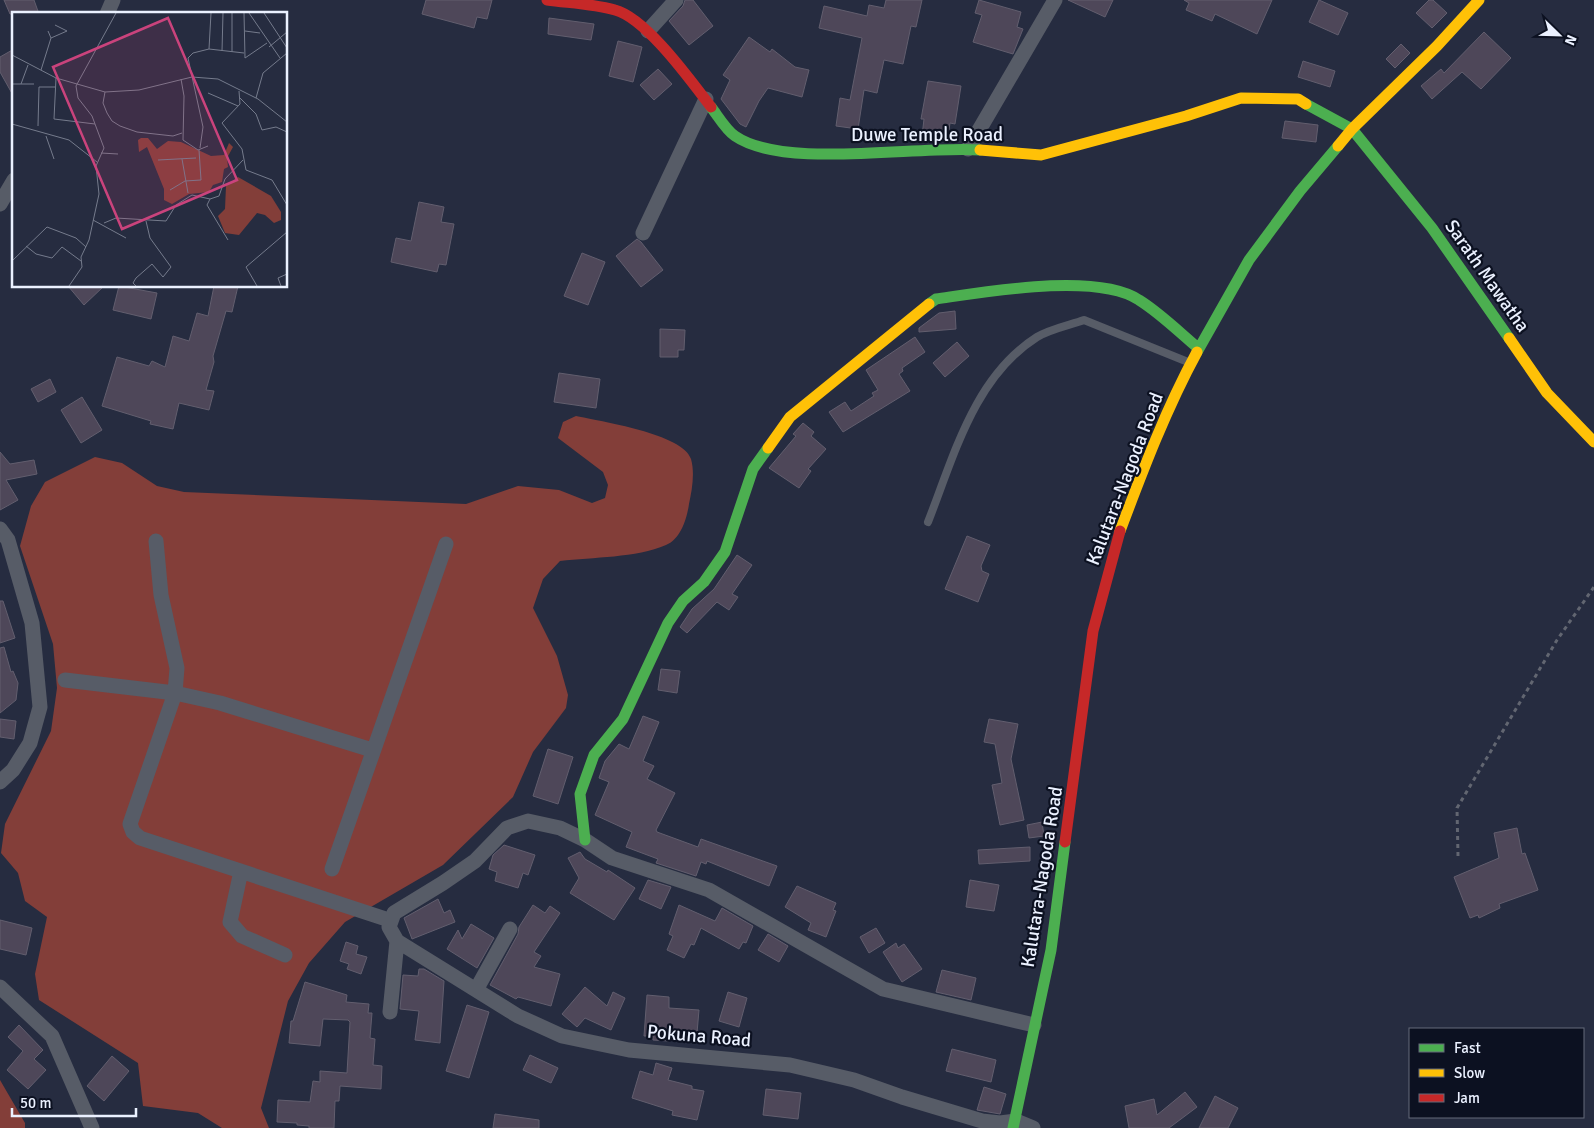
<svg xmlns="http://www.w3.org/2000/svg" width="1594" height="1128" font-family="Signika,sans-serif">
  <style>
    .forest { fill: #833e39 }
    .building { fill: #4e4759; stroke: #625e6e }
    .lines { fill: none; stroke-linecap: round; stroke-linejoin: round }
    .path { stroke: #626671; stroke-width: 3; stroke-dasharray: 4 4; stroke-linecap: butt }
    .lane { stroke: #575c67; stroke-width: 8 }
    .street { stroke: #575c67; stroke-width: 15 }
    .fast { stroke: #4caf50; stroke-width: 11 }
    .slow { stroke: #ffc107; stroke-width: 11 }
    .jam { stroke: #c62828; stroke-width: 11 }
    .labels { text-anchor: middle; dominant-baseline: central; stroke-width: 4.5; stroke-linejoin: round; paint-order: stroke }
    .street-label { font-size: 19px; fill: #ebf1ff; stroke: #0c1121 }
    .inset-road { fill: none; stroke: #757b8c; stroke-width: 1 }
    .view { fill: #ca437c; fill-opacity: 0.15; stroke: #ca437c; stroke-width: 2.5 }
    .inset-edge { fill: none; stroke: #ebf1ff; stroke-width: 2.5 }
  </style>
  <rect width="100%" height="100%" fill="#262c40"/>
  <!-- forest -->
  <path class="forest" d="M576,416C599,421 684,434 691,459C695,473 692,490 689,504C687,518 681,539 666,545C636,558 593,557 560,561L543,579L533,608L557,656L568,695L566,708L533,752L513,797L443,865L345,922L309,963L288,1001L261,1108L269,1128H222L198,1113L143,1106L138,1063L39,1000L35,974L47,917L25,901L18,873L1,853L5,824L51,731L57,688L53,644L20,546L31,506L45,482L95,457L122,463L157,486L184,492L466,504L518,486L559,490L592,503L605,498L608,485L603,472L558,438L563,422Z
    M0,1080L25,1123V1128H0Z"/>
  <!-- building -->
  <path class="building" d="M4,0H34L39,14H10Z
    M426,0H492L487,19L477,17L474,28L422,14Z
    M685,0H693L713,26L689,45L669,21L683,6Z
    M886,0H922L916,27L911,26L903,64L884,60L877,93L864,90L858,129L836,126L840,98L850,100L862,38L819,28L824,6L867,16L869,5L884,8Z
    M979,0L1021,12L1017,27L1023,29L1013,54L973,42L982,15L975,13Z
    M1068,0H1113L1105,17Z
    M1184,0H1272L1257,34L1215,14L1212,21L1186,10L1189,3Z
    M1319,0L1348,13L1338,35L1309,22Z
    M1429,0H1433L1447,13L1432,28L1416,13Z
    M549,18L594,24L591,40L548,34Z
    M1484,32L1511,58L1481,89L1462,72L1432,99L1421,86L1441,69L1444,73Z
    M749,37L770,52L772,49L795,67L809,70L802,97L768,88L759,101L746,127L740,124L721,99L730,80L723,75Z
    M618,41L642,47L633,82L609,76Z
    M1401,44L1410,53L1395,68L1386,59Z
    M14,49V97L0,72V57Z
    M1303,61L1335,71L1330,87L1298,77Z
    M658,69L672,84L654,100L640,85Z
    M928,81L961,86L955,124L950,123L948,137L922,136L924,119H921Z
    M1285,121L1318,125L1316,142L1282,138Z
    M419,202L444,207L441,222L454,224L446,265L439,264L437,272L391,262L396,238L411,241Z
    M637,239L641,242L663,270L641,287L616,256Z
    M582,253L605,262L588,305L564,296Z
    M68,286H104L84,305Z
    M119,286L157,293L151,319L113,310Z
    M214,286H238L232,312L226,311L213,356L214,362L206,390L214,391L209,410L179,403L173,429L150,424L151,421L102,406L117,357L149,366L152,361L165,367L173,336L189,341L197,313L208,316Z
    M955,311L956,329L919,332V328L939,313Z
    M660,329L685,330L684,350H678V357H660Z
    M915,337L925,352L902,368L903,371L899,374L910,391L843,432L829,412L845,402L851,411L874,396L872,393L878,390L866,370Z
    M957,342L969,356L945,377L933,363Z
    M559,373L600,379L596,408L554,402Z
    M50,379L56,392L38,402L31,389Z
    M82,397L102,430L81,443L61,410Z
    M803,423L814,432L811,436L826,449L808,469L811,471L799,488L769,468L796,436L793,434Z
    M0,452L10,464L34,460L37,474L6,480L18,500L0,510Z
    M967,536L990,545L981,566L982,571L989,574L978,602L945,589Z
    M737,555L752,565L732,594L738,597L729,610L717,602L687,633L680,627L692,609L714,589Z
    M0,601H3L15,638L0,643Z
    M4,647L11,672L13,671L18,683L16,700L0,713V648Z
    M661,669L680,671L677,693L658,690Z
    M643,716L659,722L643,761L654,766L647,779L675,793L656,830L657,832L698,847L701,839L777,866L769,886L707,861L706,864L701,862L696,876L656,863L658,859L626,847L632,832L595,815L609,782L599,778L605,761L619,744L629,749Z
    M0,719L16,721L14,739L0,737Z
    M989,719L1018,724L1011,759L1024,820L1000,825L992,785L1002,783L995,744L984,742Z
    M548,749L573,757L558,804L533,796Z
    M1042,822L1044,836L1029,838L1027,825Z
    M1517,828L1522,854L1525,853L1538,890L1499,904L1500,908L1479,918L1478,915L1470,918L1454,877L1499,858L1494,833Z
    M504,845L535,855L528,875L523,873L518,888L495,881L497,872L489,869L493,855Z
    M1030,847V861L979,864L978,850Z
    M580,852L585,859L607,872L608,870L635,888L614,920L570,893L579,878L568,858Z
    M648,880L671,887L661,909L639,899Z
    M970,880L999,885L994,911L966,907Z
    M797,886L836,903L833,910L836,911L826,937L808,930L811,923L785,907Z
    M438,899L444,913L450,910L455,922L412,939L404,918Z
    M533,905L545,913L550,906L560,913L534,952L541,956L534,967L560,974L551,1006L518,997L516,999L490,985L518,934L519,927Z
    M679,905L715,921L722,908L753,926L746,943L743,942L739,949L701,928L694,945L691,944L684,958L667,950L673,936L669,934Z
    M0,920L32,928L26,955L0,949Z
    M471,924L494,938L477,968L447,949L458,930L462,939Z
    M876,928L885,943L869,953L860,937Z
    M768,934L788,946L779,962L758,950Z
    M346,942L358,946L356,954L367,957L361,974L347,969L349,964L340,961Z
    M896,943L898,948L904,944L922,969L902,982L883,952Z
    M419,969H424L444,981L440,1043L415,1040L419,1011L400,1009L403,975L418,976Z
    M942,970L976,978L971,1000L936,992Z
    M305,982L347,995L346,1002L369,1004L368,1013H372L370,1038L375,1039L373,1065L382,1066L381,1089L340,1086L339,1101H335L334,1128H309V1126L297,1125V1123L277,1122L278,1100L310,1102L313,1081L320,1082V1071L347,1073L350,1022L348,1020L323,1019L320,1046L289,1043L291,1021H293Z
    M585,987L607,1006L613,992L625,998L611,1030L585,1018L577,1027L562,1014Z
    M728,992L747,998L739,1027L719,1021Z
    M647,995L669,997V1008L699,1010L697,1033L692,1032L691,1040L670,1038L669,1041L653,1040V1036H644Z
    M467,1005L489,1012L469,1078L446,1071Z
    M19,1025L43,1050L34,1059L46,1070L28,1089L7,1070L23,1051L8,1037Z
    M952,1049L996,1060L991,1082L946,1071Z
    M530,1055L558,1068L551,1083L523,1070Z
    M112,1056L129,1071L104,1101L87,1086Z
    M656,1063L672,1068L668,1080L692,1086V1089L704,1091L697,1120L672,1115L673,1111L632,1098L640,1071L653,1075Z
    M984,1087L1006,1094L1000,1114L977,1110Z
    M766,1089L801,1093L798,1119L763,1115Z
    M1185,1092L1197,1107L1169,1128H1129L1125,1106L1154,1099L1157,1115Z
    M1215,1096L1238,1108L1228,1128H1199Z
    M495,1114L539,1120V1128H493Z"/>
  <g class="lines">
    <!-- path -->
    <path class="path" d="M1458,856L1457,808L1557,640L1594,587"/>
    <!-- lane -->
    <path class="lane" d="M928,522C954,456 974,377 1037,337C1050,329 1070,325 1084,320L1188,362"/>
    <!-- street -->
    <path class="street" d="M107,14L113,0
      M648,31L676,0
      M968,149L1055,0
      M0,204L14,180
      M643,233L706,99
      M0,529L8,540L32,623L40,707L30,743L13,770L0,782
      M156,541L161,595L177,668L175,693L130,824L133,832L140,838L389,920
      M65,680L175,693L220,703L372,750
      M332,869L446,544
      M241,871L230,922L242,936L285,955
      M397,941L518,1016L562,1036L629,1050L790,1065L854,1080L902,1097L982,1121L1000,1123L1016,1121L1033,1128
      M0,987L52,1036L92,1128
      M476,990L510,929
      M390,1012L397,941L389,927L394,913L443,883L475,861L507,828L528,821L560,828L585,840L612,858L709,890L883,989L1034,1025"/>
    <!-- fast -->
    <path class="fast" d="M1306,104L1352,129L1432,228L1509,338
      M711,107C718,116 726,130 735,136C784,170 919,145 980,150
      M929,304L936,299C985,292 1097,272 1139,300C1160,313 1179,332 1198,348
      M1197,352L1249,260L1300,191L1338,146
      M585,840L580,794L594,755L623,719L668,623L683,601L704,582L725,552L753,469L768,448
      M1013,1128L1051,950L1065,842"/>
    <!-- slow -->
    <path class="slow" d="M1338,146L1352,129L1437,46L1479,0
      M980,150L1041,155L1186,116L1241,98L1298,99L1306,104
      M1509,338L1547,393L1594,442
      M768,448L790,417L929,304
      M1120,531C1143,470 1166,409 1197,352"/>
    <!-- jam -->
    <path class="jam" d="M547,0C569,3 594,4 615,10C646,18 691,81 711,107
      M1065,842L1093,631L1120,531"/>
  </g>
  <g class="labels">
    <!-- street labels -->
    <g class="street-label">
      <text x="927" y="135">Duwe Temple Road</text>
      <text transform="translate(1487 276) rotate(55)">Sarath Mawatha</text>
      <text transform="translate(1125 479) rotate(-69)">Kalutara-Nagoda Road</text>
      <text transform="translate(1042 877) rotate(-81)">Kalutara-Nagoda Road</text>
      <text transform="translate(699 1036) rotate(5)">Pokuna Road</text>
    </g>
  </g>
  <!-- overview -->
  <g transform="translate(12 12)">
    <rect width="275" height="275" fill="#262c40"/>
    <path d="M129,126H136L145,137L156,129L169,130L199,144L212,143L217,131L221,135L215,146L216,155L212,157L210,170L201,173L197,180L177,182L160,192L152,188V177L135,135L127,140L126,128ZM226,165L259,184L269,200V208L262,211L253,203L245,201L227,223L213,221L206,204L213,197L214,174Z" fill="#833e39"/>
    <path class="inset-road" d="M232,1L233,46L255,31M237,1L268,46M252,1L275,36M233,19L248,21M39,26L55,19L43,13M257,35L275,20M197,37L199,1M210,39L211,1M220,40V1M0,43L44,66L93,80L127,78L180,65L206,67L246,87L275,110M29,58L39,26L36,19M44,66L42,107L83,112M169,67L172,84L171,128L186,138L196,134M0,72H22M9,72L16,53M227,79L228,92L210,111L230,137L234,158L260,168L275,193M93,80L91,91L95,101L100,109L108,114L125,120L161,124L170,121M196,81L226,94M228,86L244,102L250,118L264,115L275,120M244,86L251,61L275,41M0,112L57,128L85,150M26,114L27,75H43M34,124L42,147M188,136L191,115L176,46L181,41L197,37L232,41M89,141L106,142M170,147L176,181M146,148L184,146M158,178L173,169L189,168L187,138M198,187L195,193L216,228M81,208L114,226M92,211L104,206L154,209L164,193L180,183L198,187L207,184L213,167L231,148M14,234L24,242L40,246L50,235L69,249M0,249L35,215L64,226L74,235M57,274L70,255L69,245L77,228L87,182L84,154L92,136L80,104L66,86L64,74L104,1M124,274L121,271L124,266L140,252L151,265L159,255L138,226L134,209M245,274L234,255L275,220M269,274L266,266L275,262"/>
    <path class="view" d="M156,6L225,168L110,217L41,55Z"/>
    <rect width="275" height="275" class="inset-edge"/>
  </g>
  <!-- legend -->
  <rect x="1409" y="1028" width="175" height="90" fill="#0c1121" stroke="#656b7a"/>
  <rect x="1419" y="1044" width="25" height="8" fill="#4caf50" stroke="#656b7a"/>
  <text x="1454" y="1053" font-size="15" fill="#ebf1ff">Fast</text>
  <rect x="1419" y="1069" width="25" height="8" fill="#ffc107" stroke="#656b7a"/>
  <text x="1454" y="1078" font-size="15" fill="#ebf1ff">Slow</text>
  <rect x="1419" y="1094" width="25" height="8" fill="#c62828" stroke="#656b7a"/>
  <text x="1454" y="1103" font-size="15" fill="#ebf1ff">Jam</text>
  <!-- north arrow -->
  <g transform="translate(1559 35) rotate(113)" stroke="#0c1121" stroke-width="4" paint-order="stroke">
  <path d="M0-4L9 19L0 12L-9 19Z" fill="#ebf1ff"/>
  <text y="-8" font-size="14" font-weight="bold" text-anchor="middle" fill="#ebf1ff">N</text>
  </g>
  <!-- scale -->
  <path d="M12 1108v8h124v-8" fill="none" stroke="#ebf1ff" stroke-width="2.5"/>
  <text x="20" y="1108" font-size="15" fill="#ebf1ff" stroke="#0c1121" stroke-width="4" paint-order="stroke">50 m</text>
</svg>
